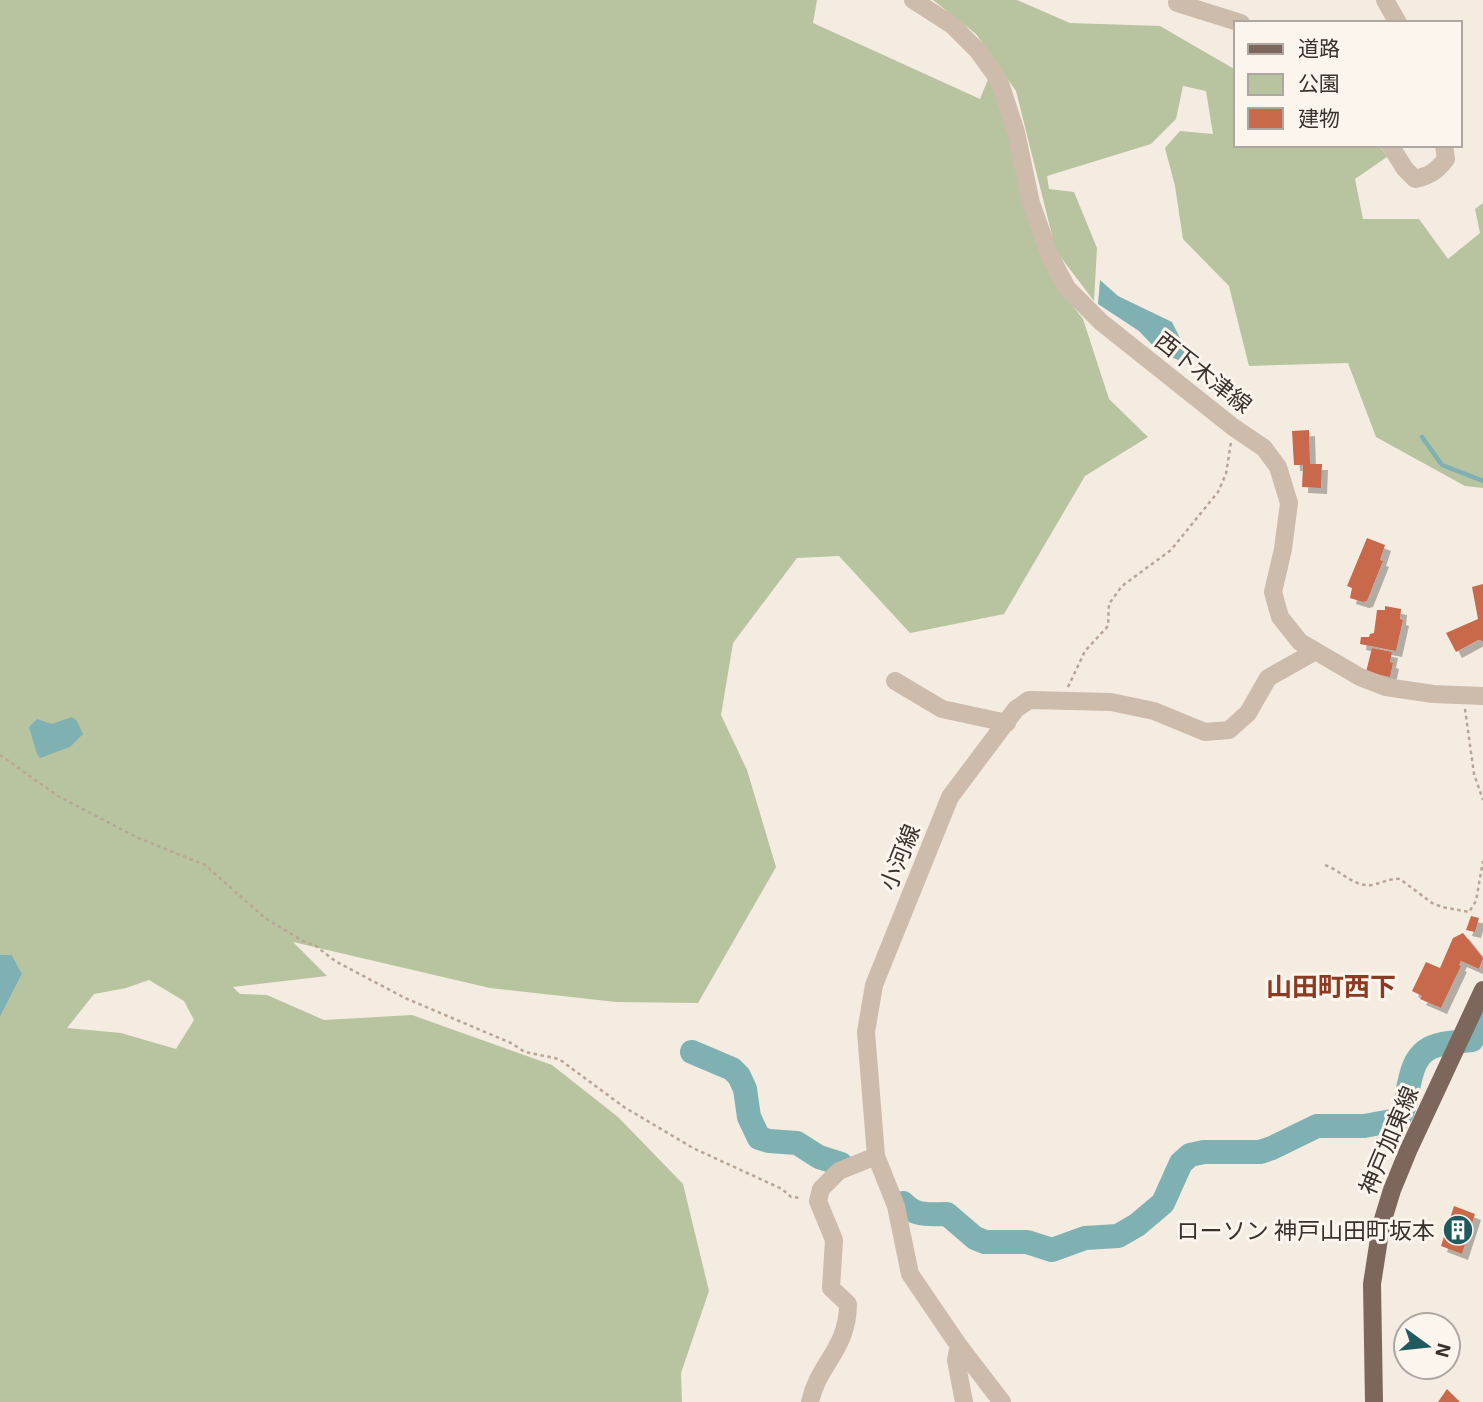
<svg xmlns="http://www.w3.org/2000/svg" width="1483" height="1402" font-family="'Exo 2','Noto Sans JP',sans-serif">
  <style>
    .green { fill: #b8c4a0; fill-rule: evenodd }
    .water { fill: #7fb0b2 }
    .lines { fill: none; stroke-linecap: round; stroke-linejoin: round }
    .stream { stroke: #7fb0b2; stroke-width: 4.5 }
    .river { stroke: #7fb0b2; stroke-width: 24 }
    .building { fill: #c8694b; filter: url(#shadow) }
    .path { stroke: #b9a596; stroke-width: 2.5; stroke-dasharray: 3.5 3.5; stroke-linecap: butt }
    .minor { stroke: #cdbbac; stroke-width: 18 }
    .major { stroke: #7d675c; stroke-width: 18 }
    .labels { text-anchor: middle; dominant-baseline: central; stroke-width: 6; stroke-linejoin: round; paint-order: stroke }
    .street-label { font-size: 23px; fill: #3b302b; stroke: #fbf5ee }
    .poi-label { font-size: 23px; fill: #3b302b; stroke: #fbf5ee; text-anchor: end }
    .quarter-label { font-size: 26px; font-weight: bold; fill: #8c3b22; stroke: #fbf5ee }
  </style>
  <defs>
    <filter id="shadow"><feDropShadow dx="6" dy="6" stdDeviation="0" flood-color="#0004"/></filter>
  </defs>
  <rect width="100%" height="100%" fill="#f4ebe1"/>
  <!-- green -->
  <path class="green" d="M0,0H817L813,23L980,99L989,77L1011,136L1055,284L1083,319L1109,399L1148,437L1085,476L1004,614L910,633L839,556L797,558L733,643L721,715L747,770L776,867L698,1003L616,1002L490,988L293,942L327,976L233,987L240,994L267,995L324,1020L412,1015L552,1065L618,1117L683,1184L709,1291L681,1373L682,1402H0V1017L22,974L12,955H0ZM149,980L184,1001L194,1020L176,1049L121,1033L67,1028L94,994L126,988Z
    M933,0H1017L1070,23L1160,26L1236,70V145H1379L1387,157L1355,179L1363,219H1419L1448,259L1480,233L1475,209L1483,203V488L1465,486L1376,437L1348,363L1249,366L1229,286L1183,239L1175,186L1165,148L1180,131L1213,134L1206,91L1183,86L1176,119L1151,144L1047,176L1049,189L1074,192L1097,248L1094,301L1056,251L1016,91L976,34Z"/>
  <!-- water -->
  <path class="water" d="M1100,280L1118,296L1172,322L1183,344L1187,364L1158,351L1139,331L1098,304Z
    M72,717L77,721L83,734L70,747L40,758L37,754L29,727L37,719L52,724Z
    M0,955H12L22,974L0,1017Z"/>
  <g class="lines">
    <!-- stream -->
    <path class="stream" d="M1422,437L1442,465L1483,481"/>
    <!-- river -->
    <path class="river" d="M692,1052L732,1069L739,1076L745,1089L749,1117L759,1138L769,1141L797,1143L819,1157L841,1164
      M903,1203C916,1217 929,1214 947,1214L975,1238L985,1242H1027L1052,1250L1085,1238L1118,1236L1137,1225L1163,1203L1181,1163L1190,1155L1204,1152H1260L1272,1148L1317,1126H1364L1397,1120C1404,1113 1405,1105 1407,1095C1415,1046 1426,1045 1472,1040L1483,1023"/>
  </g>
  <!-- building -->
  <path class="building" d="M1309,430L1310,464H1322L1321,488L1302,487L1303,465H1294L1292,431Z
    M1367,538L1385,545L1380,560L1383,561L1367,601L1363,602L1350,598L1352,588L1347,586Z
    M1483,584V641L1478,640L1456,652L1446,633L1478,619L1472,587Z
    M1385,606L1401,609L1400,619L1403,620L1396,651L1360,644L1361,637H1369L1370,634L1374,633L1377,610H1385Z
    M1372,648L1392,652L1390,662L1393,663L1390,677L1366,672Z
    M1471,916L1479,918L1475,932L1466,930Z
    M1463,933L1483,958L1479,969L1461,961L1459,965L1461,966L1441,1008L1420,999L1422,996L1412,991L1426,962L1440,968L1453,938Z
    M1454,1206L1475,1214L1462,1254L1441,1246Z
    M1447,1389L1460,1402H1438Z"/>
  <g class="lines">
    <!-- path -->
    <path class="path" d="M1068,687L1085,651L1108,626L1109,604L1122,586L1171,550L1218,492L1226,474L1231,442
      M1465,709L1474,774L1483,800
      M0,755L58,796L136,837L205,865L265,918L303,941L316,946L335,961L405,998L511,1043L525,1052L559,1059L624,1107L693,1148L782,1189L791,1197L802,1198
      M1325,865C1342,871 1353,887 1372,885C1382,883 1390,878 1400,879L1432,903L1442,907L1469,912L1476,901L1483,861"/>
    <!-- minor -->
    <path class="minor" d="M913,0L952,25L978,51L999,80L1016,132L1031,203L1050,256L1067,288L1101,322L1233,427L1264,448L1278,467L1289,503L1283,549L1273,592L1280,617L1300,642L1360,677L1386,687L1433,694L1483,696
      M1180,0L1177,3L1241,23
      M1385,0L1398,23
      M1390,145L1405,169L1415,179C1429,176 1437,171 1446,159L1444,145
      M895,681L942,709L1007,723
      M959,1346L1002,1402
      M810,1402C818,1364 848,1349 848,1304L831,1288L834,1240L818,1201L821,1189L839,1171L876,1156
      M964,1402L956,1360L959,1346L910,1274L896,1206L876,1156L866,1032L874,985L950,797L1016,709L1029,700L1111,702L1154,711L1205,732L1229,730L1248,713L1268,678L1314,652"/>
    <!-- major -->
    <path class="major" d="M1374,1402L1372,1284L1381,1226L1392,1190L1408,1151L1483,990"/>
  </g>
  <!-- icons -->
  <defs>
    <g id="building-disc" transform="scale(1.575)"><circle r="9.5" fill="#1f5a5e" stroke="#fbf5ee"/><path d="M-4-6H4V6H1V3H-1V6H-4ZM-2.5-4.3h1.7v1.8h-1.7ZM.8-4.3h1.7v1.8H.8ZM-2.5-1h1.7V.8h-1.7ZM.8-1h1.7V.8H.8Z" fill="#fff"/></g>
  </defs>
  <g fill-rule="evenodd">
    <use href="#building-disc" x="1458" y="1230"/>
  </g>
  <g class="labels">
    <!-- street labels -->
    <g class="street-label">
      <text transform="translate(1204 372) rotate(38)">西下木津線</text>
      <text transform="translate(899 857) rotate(-68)">小河線</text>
      <text transform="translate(1388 1140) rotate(-67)">神戸加東線</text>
    </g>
    <!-- poi labels -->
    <g class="poi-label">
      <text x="1435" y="1230">ローソン 神戸山田町坂本</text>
    </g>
    <!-- quarter labels -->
    <g class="quarter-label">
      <text x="1331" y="985">山田町西下</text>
    </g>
  </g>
  <!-- legend -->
  <rect x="1234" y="21" width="228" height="126" fill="#fbf5ee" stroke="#aea6a0" stroke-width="2"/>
  <rect x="1248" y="44" width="35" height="10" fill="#7d675c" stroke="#aea6a0" stroke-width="2"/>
  <text x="1298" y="56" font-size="21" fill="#3b302b">道路</text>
  <rect x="1248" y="74" width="35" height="21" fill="#b8c4a0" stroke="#aea6a0" stroke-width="2"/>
  <text x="1298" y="91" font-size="21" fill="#3b302b">公園</text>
  <rect x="1248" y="108" width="35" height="21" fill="#c8694b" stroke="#aea6a0" stroke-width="2"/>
  <text x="1298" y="126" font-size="21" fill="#3b302b">建物</text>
  <!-- north arrow -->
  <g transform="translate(1427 1346) rotate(105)"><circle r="33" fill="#fbf5ee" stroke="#aea6a0" stroke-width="2"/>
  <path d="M0-5L12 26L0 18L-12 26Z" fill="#1f5a5e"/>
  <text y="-10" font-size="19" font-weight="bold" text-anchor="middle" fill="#3b302b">N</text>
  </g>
</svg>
